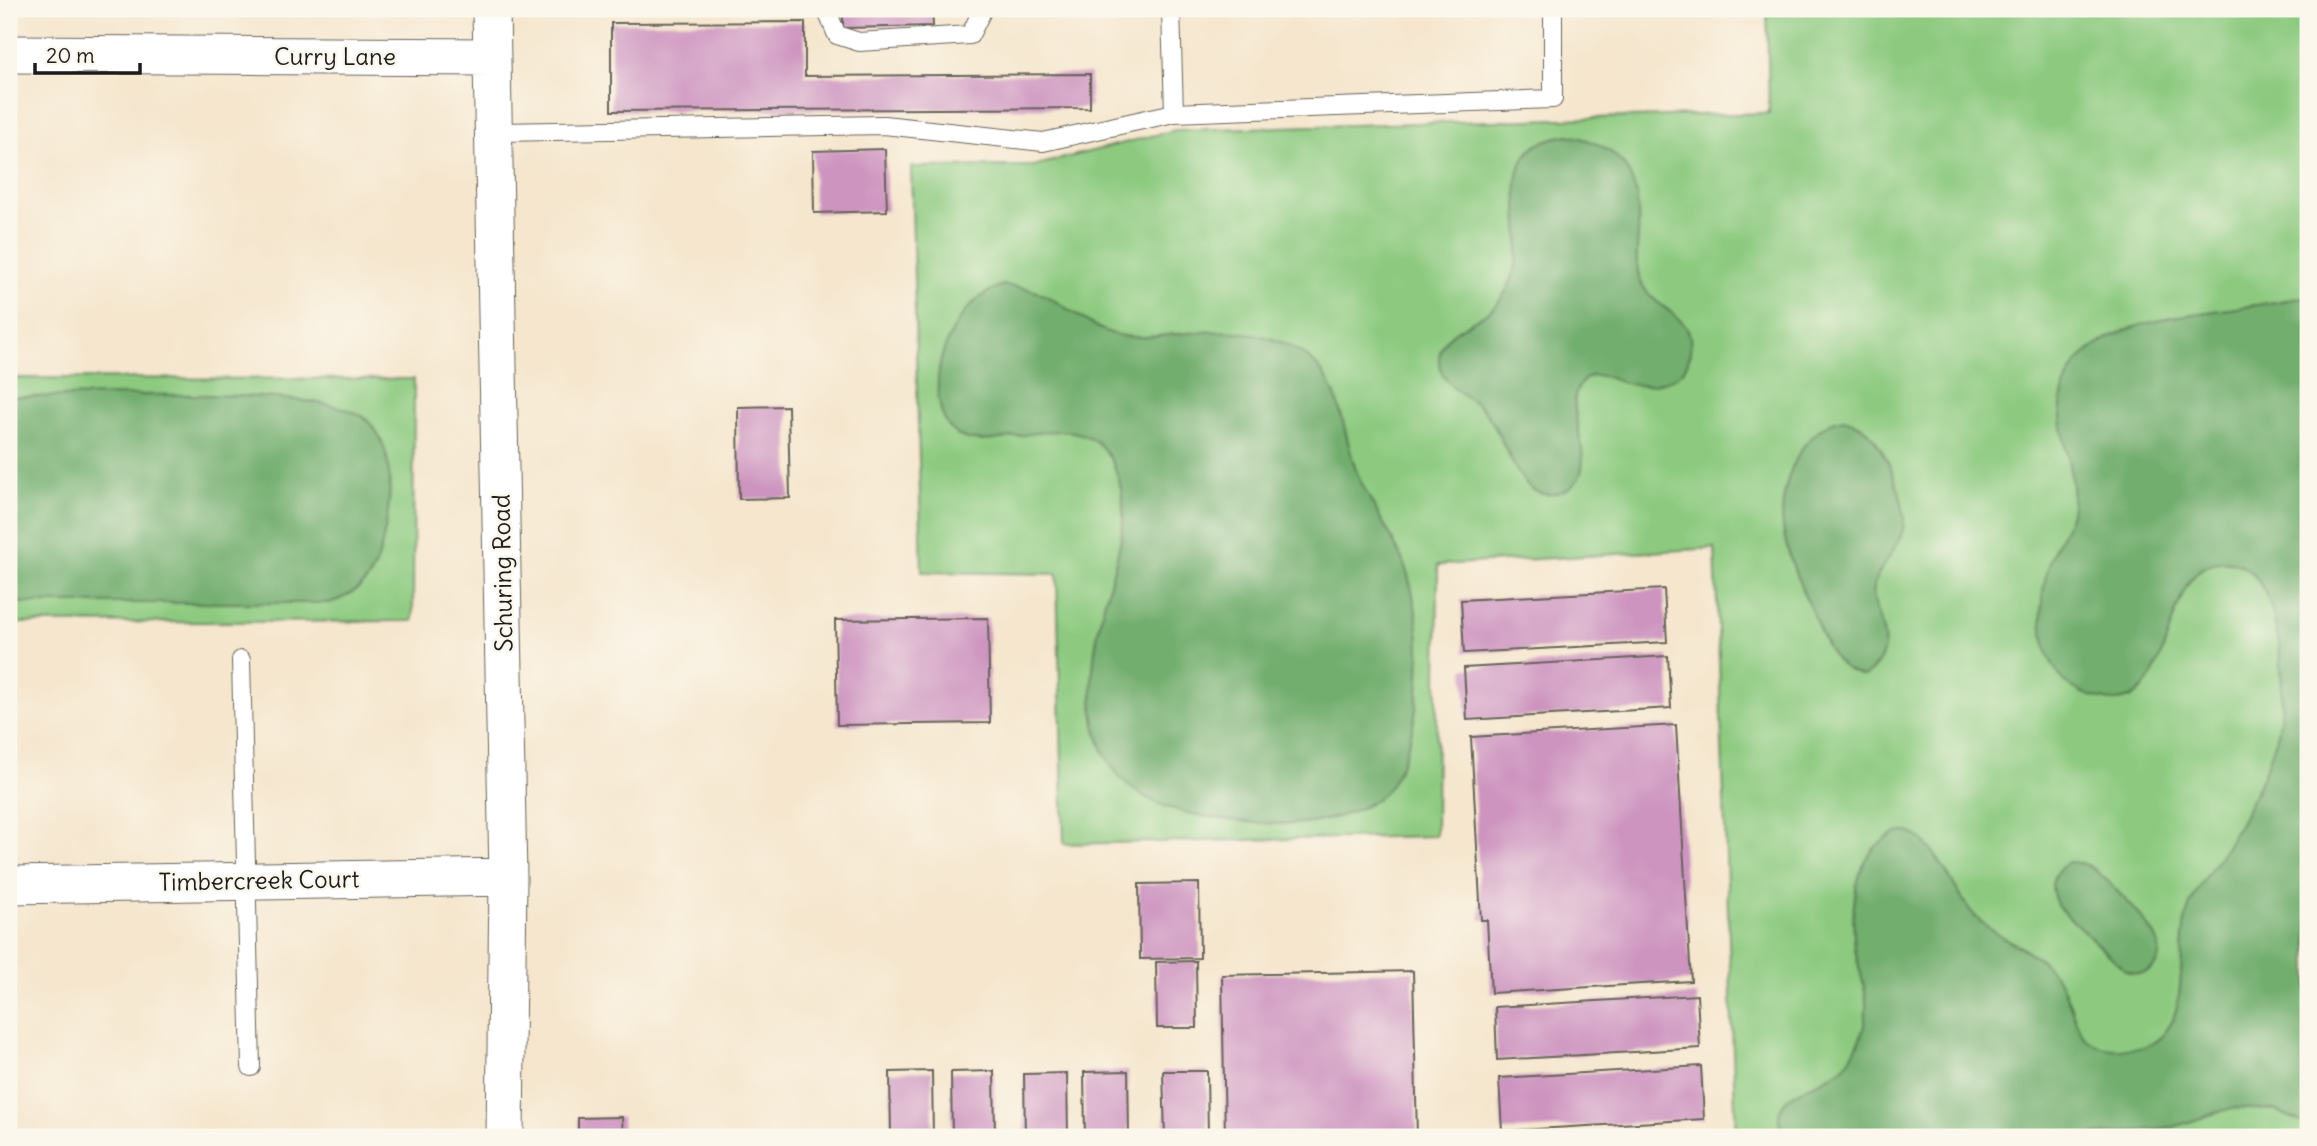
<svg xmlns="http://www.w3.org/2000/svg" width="2317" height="1146" font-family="Delius,sans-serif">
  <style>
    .green { fill: #8dca80; stroke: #54734e; stroke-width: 2 }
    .forest { fill: #72ae6e; stroke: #476545; stroke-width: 2 }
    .building { fill: #cd94c0 }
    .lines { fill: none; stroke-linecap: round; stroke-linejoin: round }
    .lane-casing { stroke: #68635a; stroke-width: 20 }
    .street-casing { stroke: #68635a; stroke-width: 39 }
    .lane { stroke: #fff; stroke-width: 18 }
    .street { stroke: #fff; stroke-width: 37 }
    .labels { text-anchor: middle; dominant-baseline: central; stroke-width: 5; stroke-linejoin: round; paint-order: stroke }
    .street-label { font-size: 24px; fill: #1c1c1c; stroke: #fbf7ec }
  </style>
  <rect width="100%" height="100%" fill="#fbf7ec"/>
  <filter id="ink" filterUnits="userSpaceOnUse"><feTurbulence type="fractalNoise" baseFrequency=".0143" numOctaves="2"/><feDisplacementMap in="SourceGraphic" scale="14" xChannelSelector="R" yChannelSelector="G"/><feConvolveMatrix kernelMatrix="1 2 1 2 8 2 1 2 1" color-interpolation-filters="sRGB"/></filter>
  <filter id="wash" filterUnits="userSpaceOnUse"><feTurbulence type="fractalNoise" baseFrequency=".00686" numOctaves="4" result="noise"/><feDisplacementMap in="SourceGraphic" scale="28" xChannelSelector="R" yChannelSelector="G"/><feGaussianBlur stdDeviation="1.57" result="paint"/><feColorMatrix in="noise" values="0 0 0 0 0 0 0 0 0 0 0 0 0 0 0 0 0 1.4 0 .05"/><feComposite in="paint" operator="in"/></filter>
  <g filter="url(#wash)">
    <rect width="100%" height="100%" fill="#f5e6cd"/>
    <!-- green -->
    <path class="green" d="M1767,9H2308V1137H1736L1715,548L1438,565L1436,836L1064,844L1057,574L922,572L911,167L1033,166L1175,130L1769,113Z
      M9,378L414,379L413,621L9,623Z"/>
    <!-- forest -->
    <path class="forest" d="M1569,135C1626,147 1641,178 1638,235C1637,250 1635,267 1641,282C1656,315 1702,312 1688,361C1682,382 1648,388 1629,384C1610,380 1591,365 1578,388C1562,416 1612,483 1553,494C1514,501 1507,431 1480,407C1466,395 1439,383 1439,361C1438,329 1479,324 1496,305C1504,296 1511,284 1514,272C1532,219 1485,145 1569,135Z
      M1002,285C1011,286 1020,287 1028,289C1059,297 1083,325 1114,334C1131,339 1149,337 1166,335C1219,330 1265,325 1309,358C1342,384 1343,434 1356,470C1369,503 1391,531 1404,564C1427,623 1426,734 1389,787C1378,803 1355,811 1337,817C1297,830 1230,822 1188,813C1085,790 1082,704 1101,617C1112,567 1135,523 1116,471C1081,373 953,499 939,400C935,377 941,352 952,332C964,309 978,295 1002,285Z
      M2308,297V1125L2274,1110L2231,1108L2174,1127L2073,1137H1785C1759,1092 1821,1088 1842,1068C1856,1054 1865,1030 1866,1011C1868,990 1858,969 1855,949C1851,914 1852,864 1882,841C1890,835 1900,830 1911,833C1933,839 1957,896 1974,915C1998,941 2037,948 2057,978C2080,1010 2069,1050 2120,1049C2130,1049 2142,1049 2151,1044C2192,1022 2176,955 2186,917C2193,890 2213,869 2227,845C2248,811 2264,778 2276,740C2289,699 2285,536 2208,565C2161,583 2174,719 2101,699C2084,695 2067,687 2057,672C2034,636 2039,589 2054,551C2059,538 2068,526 2071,512C2079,471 2052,426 2064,388C2084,322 2180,316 2236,308C2260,305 2284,300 2308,297Z
      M9,397C72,397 328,384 366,419C394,445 392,490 386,524C378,567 373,589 329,603H9Z
      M1844,419C1854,422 1863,426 1871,435C1887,453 1909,505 1903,530C1898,549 1881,564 1875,582C1865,616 1908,642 1865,676C1831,670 1823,638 1811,609C1799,583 1787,556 1783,527C1778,487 1800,426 1844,419Z
      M2068,862C2078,863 2086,863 2094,869C2110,882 2149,922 2157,940C2166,963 2148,980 2126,971L2058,907C2049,888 2049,874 2068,862Z"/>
    <g id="blocks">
      <!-- building -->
      <path class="building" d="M843,9H932L933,26L843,28Z
        M805,22V76L1090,74V108L611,111V23Z
        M885,149L887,211L814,213L813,151Z
        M788,406L790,498L739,499L738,407Z
        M1664,589L1667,642L1464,653L1461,600Z
        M988,618L990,723L837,725L835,620Z
        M1668,656L1671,708L1467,720L1464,668Z
        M1676,725L1691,981L1491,993L1487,920H1481L1471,737Z
        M1199,883L1200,958L1140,959L1139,884Z
        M1196,961L1197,1028H1157L1156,962Z
        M1413,971L1417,1137H1225L1222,975Z
        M1697,995L1700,1048L1497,1060L1495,1007Z
        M1701,1066L1704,1119L1502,1131L1499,1078Z
        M932,1071L933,1137H891L890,1072Z
        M994,1071L995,1137H952L951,1072Z
        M1128,1071L1129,1137H1085L1084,1072Z
        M1163,1071H1207L1208,1137H1165Z
        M1067,1073L1068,1137H1025L1024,1074Z
        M622,1117L623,1137H578V1118Z"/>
    </g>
  </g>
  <g filter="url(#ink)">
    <use href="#blocks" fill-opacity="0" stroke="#68635a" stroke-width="2"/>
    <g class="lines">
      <!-- lane casing -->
      <g class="lane-casing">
        <path id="lane" d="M826,9L837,35L859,42L970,35L983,9
          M1174,113L1553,99V9
          M494,132L884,125L1043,142L1174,113L1171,9
          M241,660L251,1067"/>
      </g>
      <!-- street casing -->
      <g class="street-casing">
        <path id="street" d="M491,9L508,877L505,1137
          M9,54L492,57
          M9,885L508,877"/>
      </g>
      <!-- lane -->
      <use href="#lane" class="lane"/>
      <!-- street -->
      <use href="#street" class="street"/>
    </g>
  </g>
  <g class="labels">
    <!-- street labels -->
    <g class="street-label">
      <text x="335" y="56">Curry Lane</text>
      <text transform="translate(502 573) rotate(-91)">Schuring Road</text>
      <text transform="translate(259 880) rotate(-1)">Timbercreek Court</text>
    </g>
  </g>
  <!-- margin -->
  <rect width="2317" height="1146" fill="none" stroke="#fbf7ec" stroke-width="35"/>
  <!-- scale -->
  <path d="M35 63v10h105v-10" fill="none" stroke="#1c1c1c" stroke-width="3.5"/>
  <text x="46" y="63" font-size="21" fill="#1c1c1c" stroke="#fbf7ec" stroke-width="5" paint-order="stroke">20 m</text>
</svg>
